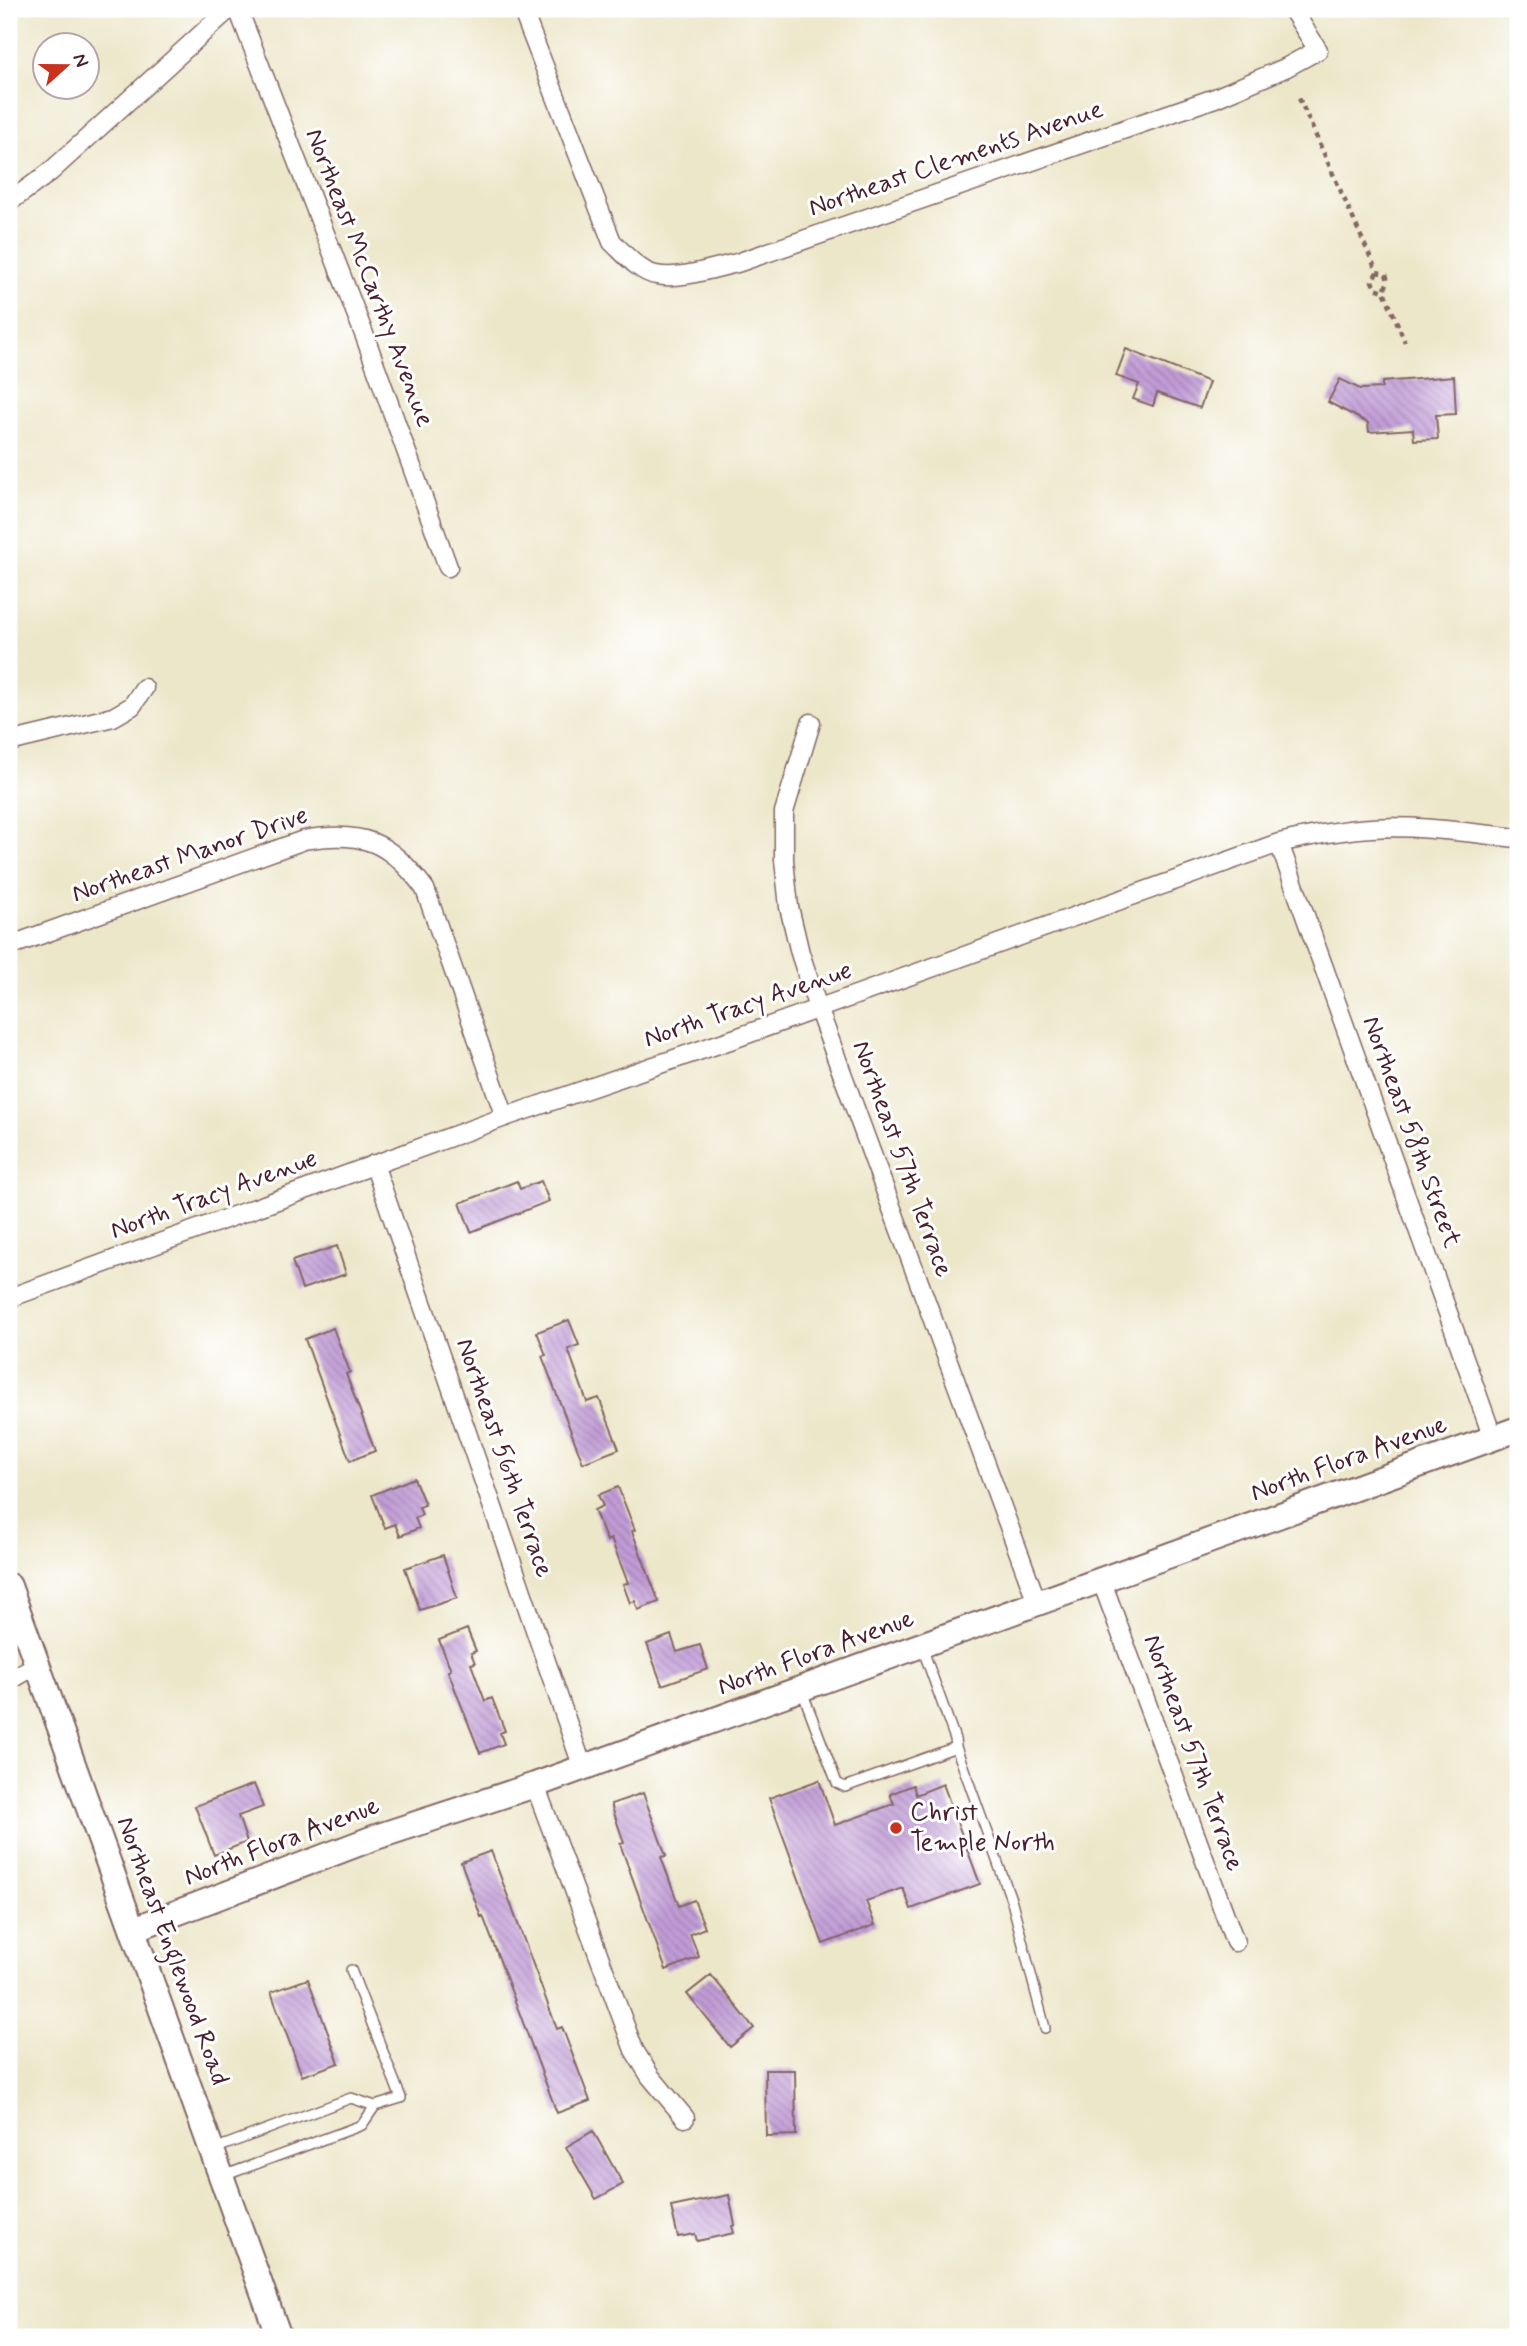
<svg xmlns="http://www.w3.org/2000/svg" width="1527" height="2346" font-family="Mynerve,sans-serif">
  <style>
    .building { fill: url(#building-back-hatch) }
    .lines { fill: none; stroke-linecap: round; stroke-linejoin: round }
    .lane-casing { stroke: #836563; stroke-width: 12 }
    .street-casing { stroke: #836563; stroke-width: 21 }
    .secondary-casing { stroke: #836563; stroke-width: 28 }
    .path { stroke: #836563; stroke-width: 4.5; stroke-dasharray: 5 5; stroke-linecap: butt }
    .lane { stroke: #fff; stroke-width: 9 }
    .street { stroke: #fff; stroke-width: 18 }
    .secondary { stroke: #fff; stroke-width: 24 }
    .poi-dot { fill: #c8321e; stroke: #fff; stroke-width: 2.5 }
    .labels { text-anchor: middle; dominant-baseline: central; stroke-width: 6; stroke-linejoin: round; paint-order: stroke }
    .street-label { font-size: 26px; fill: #4a1f2b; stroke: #fff }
    .poi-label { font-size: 26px; fill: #4a1f2b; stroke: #fff; text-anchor: start }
  </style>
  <defs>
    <pattern id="building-back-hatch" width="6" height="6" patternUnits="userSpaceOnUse" patternTransform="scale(1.75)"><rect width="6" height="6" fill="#c19cd7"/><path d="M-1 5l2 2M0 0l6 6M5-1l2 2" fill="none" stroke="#9f7faf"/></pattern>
  </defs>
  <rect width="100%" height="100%" fill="#fff"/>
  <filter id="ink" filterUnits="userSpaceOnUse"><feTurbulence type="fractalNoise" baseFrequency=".0143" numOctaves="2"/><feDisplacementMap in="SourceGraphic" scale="14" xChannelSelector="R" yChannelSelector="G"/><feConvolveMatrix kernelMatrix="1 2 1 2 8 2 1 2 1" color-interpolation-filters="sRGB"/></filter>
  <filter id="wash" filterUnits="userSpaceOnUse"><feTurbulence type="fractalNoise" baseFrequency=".00686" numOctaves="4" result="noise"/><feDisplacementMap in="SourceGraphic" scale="28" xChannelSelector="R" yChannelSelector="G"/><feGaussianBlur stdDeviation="1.57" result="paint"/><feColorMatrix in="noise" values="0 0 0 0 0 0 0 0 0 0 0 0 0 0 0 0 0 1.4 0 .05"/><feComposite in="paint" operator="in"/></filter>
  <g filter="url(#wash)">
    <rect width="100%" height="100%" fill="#ede7ca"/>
    <g id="blocks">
      <!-- building -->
      <path class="building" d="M1126,349L1209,382L1200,408L1157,393L1153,406L1133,399L1139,384L1116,376Z
        M1454,376L1456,414L1436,415L1438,439L1414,440L1413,429L1369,432L1368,423L1328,402L1340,379L1360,389L1382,388V382Z
        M517,1181L520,1189L541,1181L549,1201L471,1232L460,1203Z
        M337,1246L346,1274L302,1289L292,1261Z
        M569,1320L579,1345L568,1349L587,1402L599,1398L619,1449L583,1463L542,1356L546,1355L537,1332Z
        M333,1328L350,1372L346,1374L375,1451L350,1461L305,1339Z
        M414,1478L425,1505L419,1507L422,1515L415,1518L419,1528L400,1536L395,1524L385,1528L372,1495Z
        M618,1487L635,1530L632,1531L659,1602L638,1610L635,1601L630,1603L623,1584L628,1583L611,1539L607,1541L594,1510L603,1506L598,1495Z
        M443,1555L457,1598L420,1610L405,1568Z
        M467,1629L476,1651L471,1653L475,1663L471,1664L485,1701L492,1698L505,1731L500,1733L504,1744L480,1753L448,1671L451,1670L439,1640Z
        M671,1635L677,1652L700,1645L708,1669L662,1685L647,1644Z
        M819,1780L835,1825L894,1804L890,1794L913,1785L916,1795L943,1784L980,1884L911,1909L903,1888L866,1901L875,1925L823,1944L769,1798Z
        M254,1784L263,1807L238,1816L247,1842L214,1855L195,1806Z
        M643,1793L666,1856L661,1857L679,1906L694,1900L705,1928L690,1934L699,1957L666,1970L620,1844L624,1843L611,1804Z
        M491,1851L557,2029L562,2027L590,2101L557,2113L483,1916L481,1917L461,1862Z
        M711,1975L754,2028L730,2047L687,1994Z
        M308,1979L339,2063L302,2076L271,1992Z
        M765,2070H795L796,2135L766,2136Z
        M593,2131L623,2184L596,2199L566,2147Z
        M729,2195L735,2225L732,2226L734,2233L697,2241L695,2234L678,2237L671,2207Z"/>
    </g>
  </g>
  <g filter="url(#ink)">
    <use href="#blocks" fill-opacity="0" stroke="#836563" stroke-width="2"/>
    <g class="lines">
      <!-- lane casing -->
      <g class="lane-casing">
        <path id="lane" d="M802,1691L837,1783L845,1787L956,1747L955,1739L922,1647
          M956,1747L1012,1902L1045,2028
          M351,1970L401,2098L375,2106
          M214,2149L351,2098L375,2106L362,2125L223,2176"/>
      </g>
      <!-- street casing -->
      <g class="street-casing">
        <path id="street" d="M238,9L364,334L448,567
          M522,9L612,242C624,253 639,272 656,275C680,280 713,268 737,263L1215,98L1285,68L1318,50L1292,9
          M9,202L49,173L229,9
          M811,723L784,812V860L789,907L800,953L818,1008L1038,1605
          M9,742L113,717L132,706L144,688
          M1279,843L1493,1438
          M9,946L304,840C362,830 390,841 425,889L505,1117
          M374,1164L583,1768
          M9,1298L505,1117L736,1038L1279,843C1309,836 1339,830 1371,828C1420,825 1470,833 1518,838
          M1102,1582L1235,1942
          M9,1681L36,1665
          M535,1785L634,2050L650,2076L685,2118"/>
      </g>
      <!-- secondary casing -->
      <g class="secondary-casing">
        <path id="secondary" d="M9,1586L279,2337
          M134,1929L376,1837L535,1785L1518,1429"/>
      </g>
      <!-- path -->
      <path class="path" d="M1299,98L1377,272L1386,274L1388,281L1384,291L1405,342
        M1377,272L1372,281L1375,288L1384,291"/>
      <!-- lane -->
      <use href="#lane" class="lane"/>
      <!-- street -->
      <use href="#street" class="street"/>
      <!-- secondary -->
      <use href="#secondary" class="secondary"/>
    </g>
  </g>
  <!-- markers -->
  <circle class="poi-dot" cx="896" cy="1828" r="7"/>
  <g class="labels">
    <!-- street labels -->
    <g class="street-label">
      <text transform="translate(956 159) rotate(-19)">Northeast Clements Avenue</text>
      <text transform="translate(369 278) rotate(69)">Northeast McCarthy Avenue</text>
      <text transform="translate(190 855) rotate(-19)">Northeast Manor Drive</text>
      <text transform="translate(748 1005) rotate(-19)">North Tracy Avenue</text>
      <text transform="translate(1411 1132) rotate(70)">Northeast 58th Street</text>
      <text transform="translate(902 1159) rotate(70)">Northeast 57th Terrace</text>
      <text transform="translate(214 1195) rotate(-20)">North Tracy Avenue</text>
      <text transform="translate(504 1458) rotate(71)">Northeast 56th Terrace</text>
      <text transform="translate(1349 1459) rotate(-20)">North Flora Avenue</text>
      <text transform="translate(816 1653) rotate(-20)">North Flora Avenue</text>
      <text transform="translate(1193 1753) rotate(70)">Northeast 57th Terrace</text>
      <text transform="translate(282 1842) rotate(-21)">North Flora Avenue</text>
      <text transform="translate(172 1951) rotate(70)">Northeast Englewood Road</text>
    </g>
    <!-- poi labels -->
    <g class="poi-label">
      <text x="910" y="1813">Christ<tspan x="910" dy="30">Temple North</tspan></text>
    </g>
  </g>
  <!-- margin -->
  <rect width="1527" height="2346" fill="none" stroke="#fff" stroke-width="35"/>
  <!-- north arrow -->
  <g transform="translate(66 66) rotate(69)"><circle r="33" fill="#ffffff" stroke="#b7a5aa" stroke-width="2"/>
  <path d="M0-5L12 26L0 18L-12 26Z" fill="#c8321e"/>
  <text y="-10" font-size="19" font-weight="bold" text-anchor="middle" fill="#4a1f2b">N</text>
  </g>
</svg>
